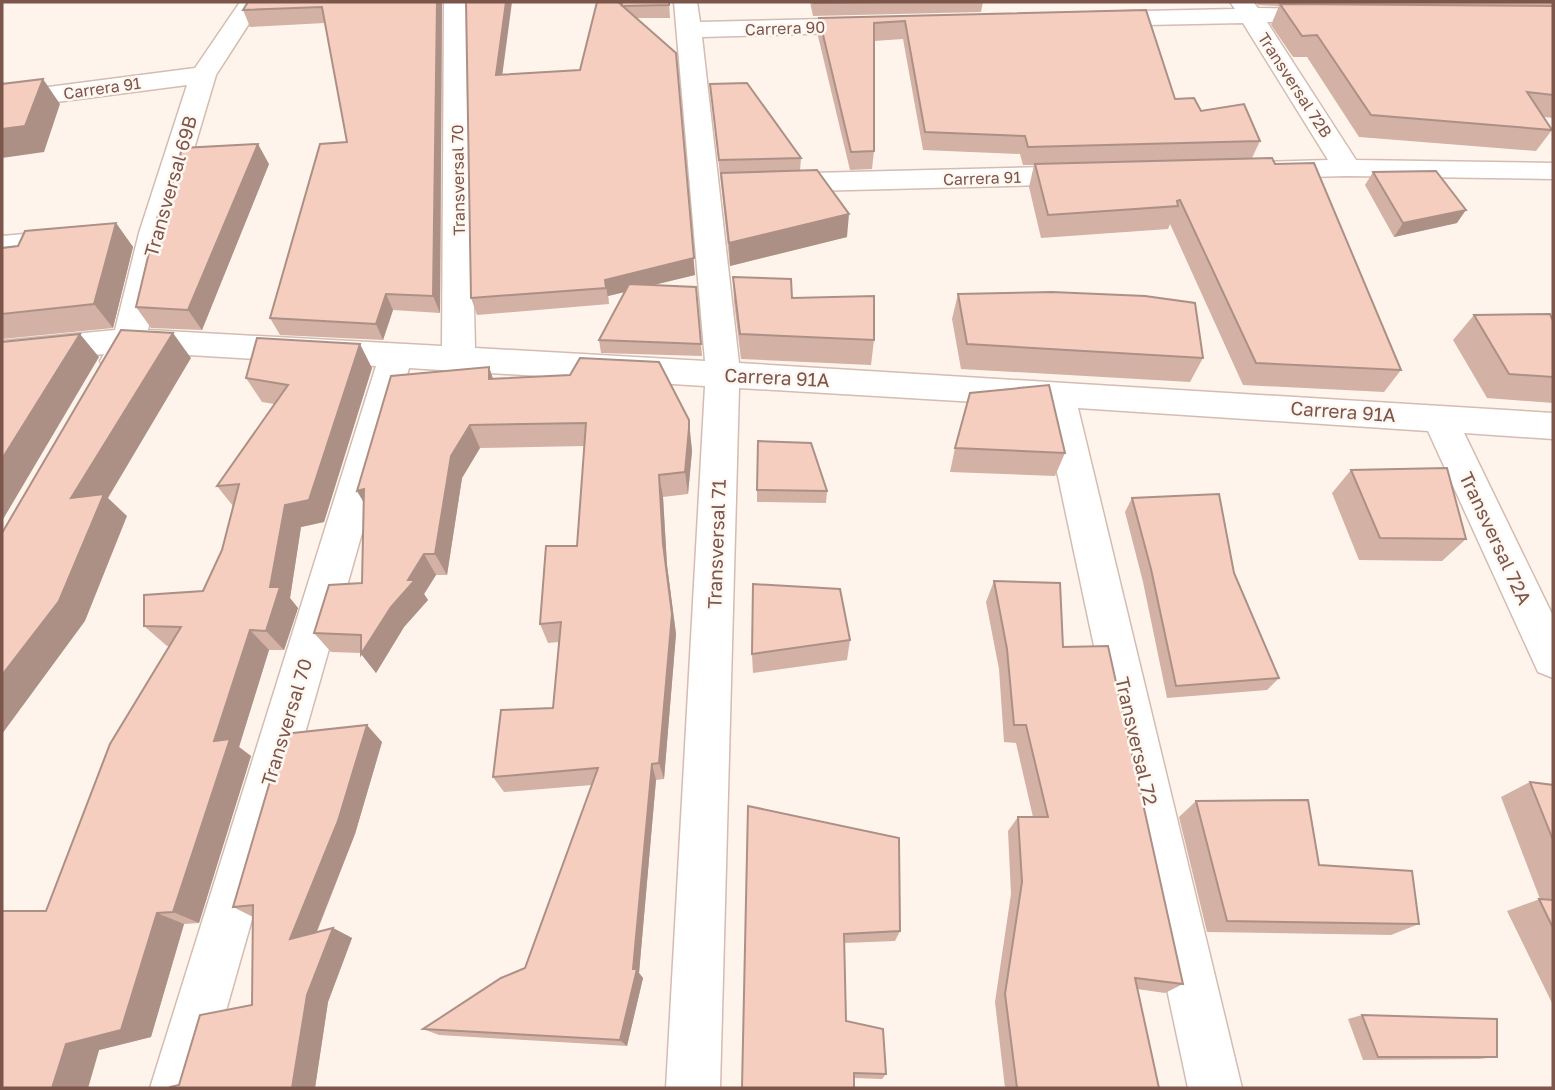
<svg xmlns="http://www.w3.org/2000/svg" width="1555" height="1090" font-family="'Golos Text',sans-serif">
  <style>
    .lines { fill: none; stroke-linecap: round; stroke-linejoin: round }
    .minor-casing { stroke: #d4bcb1; stroke-width: 3 }
    .minor { fill: #fff; fill-rule: evenodd }
    .wall { fill: #d3b1a5 }
    .shaded-wall { fill: #ac9086 }
    .building { fill: #f5cec0; stroke: #ac9086; stroke-width: 2 }
    .labels { text-anchor: middle; dominant-baseline: central; stroke-width: 5; stroke-linejoin: round; paint-order: stroke }
    .far-street-label { font-size: 16px; fill: #7c554b; stroke: #fff8f2 }
    .street-label { font-size: 19px; fill: #7c554b; stroke: #fff8f2 }
  </style>
  <rect width="100%" height="100%" fill="#fef4eb"/>
  <g class="lines">
    <!-- minor casing -->
    <g class="minor-casing">
      <path id="minor" d="M240,2H263L216,75L169,233L148,330L442,346L444,2H467L475,348L705,361L674,2H697L700,22L869,18L877,20L881,25L877,30L869,32L702,37L739,363L1553,413V439L1464,433L1553,616V678L1538,672L1428,431L1078,408L1242,1088H1188L1043,406L739,388L720,1088H666L705,386L409,368L204,1088H150L376,366L139,352L129,369L117,373L105,369L100,361L104,354L2,365V341L115,330L139,233L187,85L2,109V93L195,68Z
        M1230,2H1253L1258,8L1335,9L1339,14L1335,19L1327,21L1267,22L1356,160L1553,163V179L1347,176L1265,178L1255,176L1251,170L1255,164L1265,162L1328,160L1243,23L1097,26L1089,24L1085,19L1089,14L1097,12L1235,9Z
        M1082,166L1092,169L1096,175L1092,181L1082,184L772,192L762,189L758,183L762,177L772,174Z
        M69,230L80,233L84,240L80,247L2,256V236Z"/>
    </g>
    <!-- minor -->
    <use href="#minor" class="minor"/>
  </g>
  <!-- wall -->
  <path class="wall" d="M442,2L440,313L393,310L383,340L280,335L270,318L347,142L325,23L250,27L243,10Z
    M512,2L502,75L580,70L622,5L669,2L670,18H637L695,275L653,285L696,287L702,356L601,353L599,340L625,292L608,296L609,304L477,315L471,298Z
    M810,2H983L981,12L813,16Z
    M1256,2H1553V118L1544,117L1552,130L1536,151L1359,137L1307,57H1293L1271,25L1279,6L1258,5Z
    M1146,10L1175,99L1260,141L1252,158L1275,164L1401,370L1384,392L1243,385L1170,224L1168,229L1041,238L1029,187L1034,165H1023L1020,154L923,150L903,39L874,41V151L872,169L850,170L818,36L819,18Z
    M710,84L801,158L800,171L847,237L730,266Z
    M269,164L202,330L151,328L136,307L164,215Z
    M1373,172L1457,223L1394,237L1365,185Z
    M116,223L133,247L113,328L2,339V248L18,246Z
    M733,277L792,298L874,340L871,365L741,359L734,302Z
    M958,294L1203,358L1190,382L961,369L952,319Z
    M1474,315L1553,321V403L1487,398L1453,340Z
    M489,367L493,379L691,443L692,451L688,494L663,497L667,565L676,634L664,779L656,780L639,973L643,978L627,1046L439,1035L423,1029L525,968L592,785L504,792L493,777L553,708L559,642L548,643L540,624L577,546L585,446L480,448L462,478L447,575H436L424,594L428,600L404,627L376,673L361,653L331,652L314,633L362,583L364,502L357,491Z
    M372,368L324,522L301,527L290,598L298,608L284,650H269L239,747L251,756L199,923L184,924L151,1037L99,1050L88,1088H2L46,911L169,646H167L144,626L203,591L222,550L233,506L217,486L274,404L262,402L246,378Z
    M955,448L1065,453L1055,476L950,472Z
    M1351,470L1466,539L1442,561L1359,560L1332,493Z
    M757,490L827,491L826,503L757,502Z
    M1132,498L1279,678L1267,690L1167,698L1143,582L1125,512Z
    M994,581L1063,647L1183,984L1165,993L1137,989L1159,1088H1005L995,1002L1011,894L1008,831L1018,817H1033L1016,743L1004,742L999,669L986,602Z
    M850,640L847,660L753,673L752,654Z
    M382,742L355,834L317,932L333,928L352,938L328,1002L315,1088H170L179,1085L252,1005L253,917L233,907Z
    M1530,782L1553,785V1005L1507,911L1540,899L1501,797Z
    M1196,801L1319,865L1419,924L1391,935L1207,932L1179,817Z
    M748,806L900,931L895,941L844,943L846,1021L886,1074L882,1079L854,1078Z
    M1362,1015L1497,1057L1479,1059L1363,1060L1348,1019Z"/>
  <!-- shaded-wall -->
  <path class="shaded-wall" d="M437,2H442L440,313L433,296Z
    M506,2H512L500,92L496,75Z
    M676,53L695,275L608,296L609,304L605,280Z
    M43,79L60,104L44,152L2,158V129Z
    M258,144L269,164L202,330L188,310Z
    M1466,210L1457,223L1394,237L1403,223Z
    M849,214L847,237L730,266L729,243Z
    M116,223L133,247L113,328L94,304Z
    M386,294L393,310L383,340L376,324Z
    M173,333L191,358L108,498L127,516L85,621L2,734V675L71,498Z
    M80,334L99,357L2,521V459Z
    M360,344L372,368L324,522L301,527L290,598L298,608L284,650L266,631L270,587L285,505Z
    M489,367L497,391L489,379Z
    M689,420L692,451L688,494L685,472Z
    M470,425L480,448L462,478L447,575L435,554L451,456Z
    M659,475L663,497L667,565L676,634L664,779L659,763Z
    M364,489L370,513L357,491Z
    M424,554L436,575L424,594L428,600L404,627L376,673L361,654Z
    M250,630L269,650L239,747L251,756L199,923L173,912L214,741Z
    M367,725L382,742L355,834L310,948L290,939Z
    M652,764L656,780L639,973L643,978L627,1046L620,1040L633,969Z
    M157,913L184,924L151,1037L99,1050L88,1088H52L66,1044Z
    M333,928L352,938L328,1002L315,1088H292L307,995Z"/>
  <!-- building -->
  <path class="building" d="M248,2H437L433,296L386,294L376,324L270,318L320,144L347,142L322,7L243,10Z
    M466,2H506L496,75L580,70L597,2H618L676,53L694,258L605,280L606,288L471,298Z
    M622,2H669V5L622,6Z
    M813,2H878L814,3Z
    M1280,4L1553,6V95L1527,92L1552,130L1371,115L1317,35L1302,36Z
    M1146,10L1175,99L1194,98L1201,111L1244,104L1260,141L1028,147L1025,136L925,132L905,21L874,23V151L851,152L819,18Z
    M43,79L25,126L2,129V84Z
    M747,83L801,158L719,160L710,84Z
    M258,144L188,310L136,307L158,215H164L182,148Z
    M1272,158L1275,164L1314,163L1401,370L1256,363L1180,200L1177,201L1178,206L1048,215L1035,164Z
    M817,170L849,214L729,243L721,173Z
    M1436,171L1466,210L1403,223L1373,172Z
    M116,223L94,304L2,314V248L18,246L25,231Z
    M733,277L791,279L792,298L874,296V340L740,334Z
    M629,284L696,287L701,344L599,340Z
    M1052,292L1145,296L1195,303L1203,358L967,344L958,294Z
    M1550,314L1553,321V377L1509,374L1474,315Z
    M121,330L173,333L71,498L104,494L59,601L2,675V533Z
    M80,334L2,459V342Z
    M257,338L360,344L309,500L285,505L270,587H280L266,631L250,630L214,741L230,739L173,912L157,913L121,1030L66,1044L52,1088H2V911H46L110,744L181,627L144,626V595L203,591L222,550L239,484L217,486L288,385L246,378Z
    M580,358L659,362L689,420V428L685,472L659,475L663,544L672,614L659,763L652,764L633,969H637L620,1040L423,1029L501,978L525,968L598,768L493,777L501,710L553,708L561,622L540,624L546,546H577L586,423L470,425L451,456L435,554H424L408,580H415L391,607L361,654V635L314,633L329,585L362,583L364,489L357,491L391,376L489,367V379L570,375Z
    M1049,385L1065,453L955,448L970,393Z
    M758,441L811,443L827,491L757,490Z
    M1447,468L1466,539L1380,538L1351,470Z
    M1219,494L1234,573L1279,678L1176,686L1151,569L1132,498Z
    M994,581L1060,583L1063,647L1108,646L1183,984L1135,978L1159,1088H1017L1005,994L1022,882L1018,817H1048L1026,725H1014L1007,649Z
    M753,584L840,589L850,640L752,654Z
    M367,725L338,821L290,939L333,928L307,995L292,1088H170V1087L179,1085L200,1015L252,1005L253,905L233,907L284,734Z
    M1530,782L1553,785V840Z
    M1308,800L1319,865L1412,871L1419,924L1227,921L1196,801Z
    M748,806L899,838L900,931L844,934L846,1021L883,1029L886,1074L854,1073V1088H742Z
    M1539,899L1553,900V928Z
    M1362,1015L1497,1019V1057H1378Z"/>
  <g class="labels">
    <!-- far-street labels -->
    <g class="far-street-label">
      <text transform="translate(785 28) rotate(-2)">Carrera 90</text>
      <text transform="translate(1295 85) rotate(57)">Transversal 72B</text>
      <text transform="translate(102 88) rotate(-8)">Carrera 91</text>
      <text transform="translate(982 178) rotate(-2)">Carrera 91</text>
      <text transform="translate(458 180) rotate(-91)">Transversal 70</text>
    </g>
    <!-- street labels -->
    <g class="street-label">
      <text transform="translate(170 186) rotate(-74)">Transversal 69B</text>
      <text transform="translate(777 377) rotate(3)">Carrera 91A</text>
      <text transform="translate(1343 411) rotate(4)">Carrera 91A</text>
      <text transform="translate(1496 538) rotate(65)">Transversal 72A</text>
      <text transform="translate(716 544) rotate(-88)">Transversal 71</text>
      <text transform="translate(286 722) rotate(-73)">Transversal 70</text>
      <text transform="translate(1137 741) rotate(77)">Transversal 72</text>
    </g>
  </g>
  <!-- border -->
  <rect width="1555" height="1090" fill="none" stroke="#7c554b" stroke-width="7"/>
</svg>
